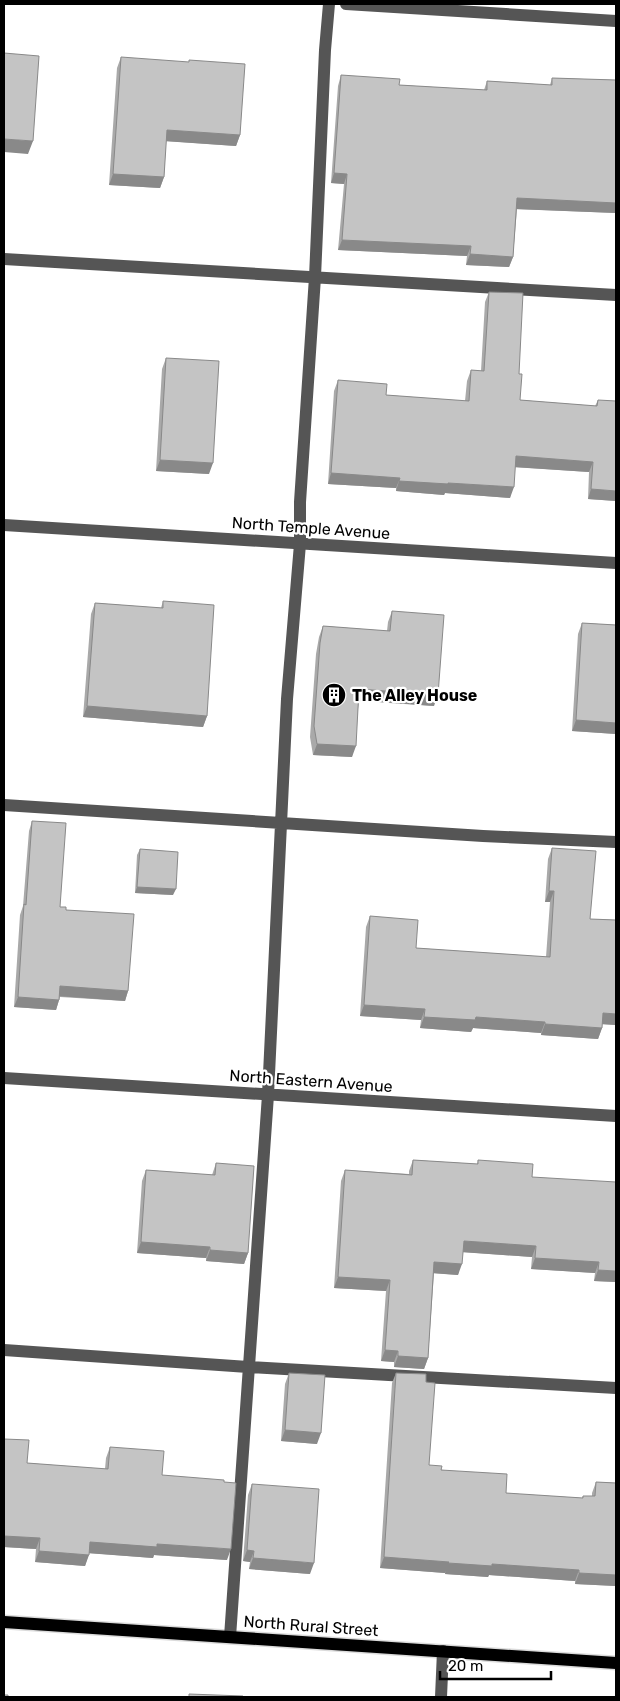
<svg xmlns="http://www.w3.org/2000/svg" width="620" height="1701" font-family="Rubik,sans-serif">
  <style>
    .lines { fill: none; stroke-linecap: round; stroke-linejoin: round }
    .major-casing { stroke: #dbdbdb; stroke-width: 15 }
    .minor { stroke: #555; stroke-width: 12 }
    .major { stroke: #000; stroke-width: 12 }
    .wall { fill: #a9a9a9 }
    .shaded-wall { fill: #898989 }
    .building { fill: #c4c4c4; stroke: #898989 }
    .labels { text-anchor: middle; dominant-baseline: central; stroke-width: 4.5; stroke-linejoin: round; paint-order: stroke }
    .street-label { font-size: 16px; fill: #000; stroke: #fff }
    .poi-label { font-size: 16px; font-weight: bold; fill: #000; stroke: #fff; text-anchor: start }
  </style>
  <rect width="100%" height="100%" fill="#fff"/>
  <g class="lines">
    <!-- major casing -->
    <g class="major-casing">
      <path id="major" d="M4,1622L616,1663"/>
    </g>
    <!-- minor -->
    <path class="minor" d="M346,4L616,21
      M4,259L616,295
      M4,525L616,563
      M4,805L483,836L616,842
      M4,1078L616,1116
      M4,1350L248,1367L616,1388
      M230,1637L268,1095L287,699L300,544V502L315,277L325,50L329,4
      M441,1697L443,1651"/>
    <!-- major -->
    <use href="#major" class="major"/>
  </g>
  <!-- wall -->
  <path class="wall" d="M121,57L240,135L236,146L166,141L164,177L160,188L109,185L117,68Z
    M341,75L399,85L484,90L487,81L550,85L552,78L616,80V213L517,209L513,257L509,267L466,265L467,256L338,250L344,184L331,183L338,86Z
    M489,292L519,374L520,400L595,406L598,400L616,501L588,499L589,472L515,467L510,498L445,493L444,495L396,491V488L328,484L334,391L338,380L386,395L465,401L467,381L471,370L481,371L485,302Z
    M166,358L209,474L156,471L162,369Z
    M163,601L207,716L203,727L83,717L91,614L95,603L161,608Z
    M392,611L434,706L359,701L352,757L313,755L310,737L316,654L319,637L323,626L387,631L388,622Z
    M582,623L616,625V734L572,731L578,634Z
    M32,821L60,907L66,910L128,991L125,1001L60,997L59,1000L56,1010L14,1007L20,915L23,906L29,831Z
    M552,848L590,919L616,920V1025L602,1024V1028L598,1039L541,1035V1033L473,1028L471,1032L420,1028L421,1020L360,1016L366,927L370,916L416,948L546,957L550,902H545L548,859Z
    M140,849L173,895L135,893L137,855Z
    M413,1160L477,1164L478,1160L532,1177L616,1282L594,1281L595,1273L531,1269L532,1257L463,1252L458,1275L434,1273L428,1358L424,1369L394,1367V1362L381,1361L386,1291L334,1288L341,1181L345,1170L409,1174V1171Z
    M216,1163L248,1253L244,1264L206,1261V1258L137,1253L142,1181L146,1170L212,1175Z
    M289,1373L317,1444L281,1441L285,1384Z
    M396,1373L426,1382L429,1465L506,1493L582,1498L583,1496H592V1493L596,1482L616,1483V1586L575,1584V1581L489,1575L488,1577L445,1574V1573L380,1568L392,1383Z
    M4,1439L27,1463L105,1469L106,1458L110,1447L162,1475L227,1560L154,1555L153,1558L89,1553L85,1566L35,1562L36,1549L4,1547Z
    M252,1484L310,1574L249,1569L250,1562L243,1561L248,1495Z"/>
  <!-- shaded-wall -->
  <path class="shaded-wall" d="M167,130L240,135L236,146L163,141Z
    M4,139L33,141L28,154L4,152Z
    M334,173L347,174L344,184L331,183Z
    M113,174L164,177L160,188L109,185Z
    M517,198L616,203V213L513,209Z
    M342,240L471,246L467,256L338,250Z
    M470,254L513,257L509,267L466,265Z
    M516,456L593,462L589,472L512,467Z
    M160,460L213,463L209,474L156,471Z
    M331,473L400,478L396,488L328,484Z
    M399,481L448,483L514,487L510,498L445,493L444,495L396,491Z
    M591,489L616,491V501L588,499Z
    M359,689L438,695L434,706L355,700Z
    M87,706L207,716L203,727L83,717Z
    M576,720L616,723V734L572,731Z
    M317,744L356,746L352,757L313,755Z
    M137,887L176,889L173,895L135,893Z
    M549,891H554L550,902H545Z
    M60,986L128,991L125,1001L57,996Z
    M18,997L59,1000L56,1010L14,1007Z
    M364,1005L425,1009L421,1020L360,1016Z
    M603,1013L616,1014V1025L599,1024Z
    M424,1017H476L545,1022L541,1033L473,1028L471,1032L420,1028Z
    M545,1024L602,1028L598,1039L541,1035Z
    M464,1241L536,1246L532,1257L460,1252Z
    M141,1242L210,1247L206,1258L137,1253Z
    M210,1250L248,1253L244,1264L206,1261Z
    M535,1258L599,1262L595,1273L531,1269Z
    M434,1262L462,1264L458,1275L430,1273Z
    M598,1270L616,1271V1282L594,1281Z
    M338,1277L390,1280L386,1291L334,1288Z
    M385,1350L398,1351L394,1362L381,1361Z
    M398,1356L428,1358L424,1369L394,1367Z
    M285,1430L321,1433L317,1444L281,1441Z
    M4,1536L40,1538L36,1549L4,1547Z
    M90,1542L157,1544L231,1549L227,1560L154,1555L153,1558L86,1553Z
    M247,1550L254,1551L250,1562L243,1561Z
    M39,1551L89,1555L85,1566L35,1562Z
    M384,1557L449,1562L445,1573L380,1568Z
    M253,1558L314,1563L310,1574L249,1569Z
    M448,1563L492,1564L579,1570L575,1581L489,1575L488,1577L445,1574Z
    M579,1573L616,1575V1586L575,1584Z"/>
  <!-- building -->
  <path class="building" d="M4,53L39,56L33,141L4,139Z
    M121,57L189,62V60L245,64L240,135L167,130L164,177L113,174Z
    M341,75L400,79L399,85L487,90V81L552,85V78L616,80V203L517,198L513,257L470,254L471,246L342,240L347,174L334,173Z
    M489,292L523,293L519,374H522L520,400L597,406L598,400L616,401V491L591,489L593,462L516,456L514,487L448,483V484L399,481L400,478L331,473L338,380L387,384L386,395L469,401L471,370L484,371Z
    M166,358L219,361L213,463L160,460Z
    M163,601L214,605L207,716L87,706L95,603L163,608Z
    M392,611L444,615L438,695L359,689L356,746L317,744L314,726L320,643L323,626L390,631Z
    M582,623L616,625V723L576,720Z
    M32,821L66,823L60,907H66V910L134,914L128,991L60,986L59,1000L18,997L24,904L26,905Z
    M552,848L596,851L590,919L616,920V1014L603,1013L602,1028L545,1024V1022L476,1017L475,1020L424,1017L425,1009L364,1005L370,916L418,920L416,948L550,957L554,891H549Z
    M140,849L178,852L176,889L137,887Z
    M413,1160L478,1164V1160L533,1164L532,1177L616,1182V1271L598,1270L599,1262L535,1258L536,1246L464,1241L462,1264L434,1262L428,1358L398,1356V1351L385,1350L390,1280L338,1277L345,1170L412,1175Z
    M216,1163L254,1166L248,1253L210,1250V1247L141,1242L146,1170L215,1175Z
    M289,1373L325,1375L321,1433L285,1430Z
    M396,1373L426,1374V1382L435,1383L429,1465L442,1466L441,1470L507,1474L506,1493L583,1498V1496H595L596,1482L616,1483V1575L579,1573V1570L492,1564V1566L448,1563L449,1562L384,1557Z
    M4,1439L29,1440L27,1463L108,1469L110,1447L164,1451L162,1475L224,1480V1482L236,1483L231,1549L157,1544V1547L90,1542L89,1555L39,1551L40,1538L4,1536Z
    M252,1484L319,1489L314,1563L253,1558L254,1551L247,1550Z
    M189,1694L243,1696V1697H189Z
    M4,1695H8V1697H4Z"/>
  <!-- icons -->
  <defs>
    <g id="building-disc" transform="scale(1.25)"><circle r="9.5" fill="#000" stroke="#fff"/><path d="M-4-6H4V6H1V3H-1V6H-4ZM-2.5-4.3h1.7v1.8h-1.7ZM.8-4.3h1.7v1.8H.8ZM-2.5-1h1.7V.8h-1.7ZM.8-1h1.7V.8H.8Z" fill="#fff"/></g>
  </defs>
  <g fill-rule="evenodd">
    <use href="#building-disc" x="334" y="695"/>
  </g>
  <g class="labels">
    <!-- street labels -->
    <g class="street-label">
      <text transform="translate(311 528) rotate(4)">North Temple Avenue</text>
      <text transform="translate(311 1081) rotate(4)">North Eastern Avenue</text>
      <text transform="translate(311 1626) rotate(4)">North Rural Street</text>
    </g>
    <!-- poi labels -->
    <g class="poi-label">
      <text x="352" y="695">The Alley House</text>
    </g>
  </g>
  <!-- border -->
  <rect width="620" height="1701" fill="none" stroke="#000000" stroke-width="10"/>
  <!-- scale -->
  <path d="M440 1671v8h111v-8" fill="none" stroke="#000000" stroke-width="2.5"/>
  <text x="448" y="1671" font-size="15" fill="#000000" stroke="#ffffff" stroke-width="4" paint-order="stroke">20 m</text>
</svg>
